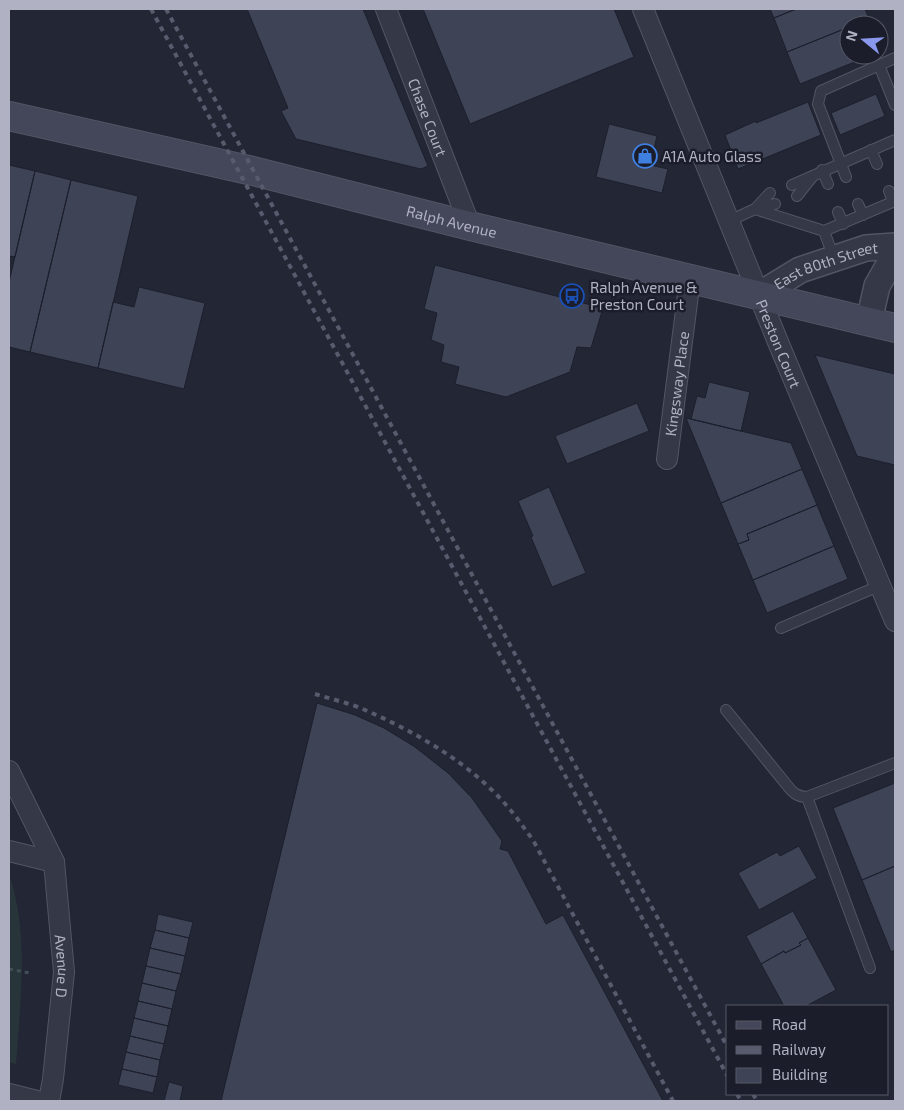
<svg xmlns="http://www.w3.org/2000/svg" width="904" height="1110" font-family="'Exo 2',sans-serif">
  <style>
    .green { fill: #273439 }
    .building { fill: #3e4356; stroke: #1d1f2c }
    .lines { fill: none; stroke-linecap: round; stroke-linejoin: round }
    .service-casing { stroke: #535564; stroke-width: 12 }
    .minor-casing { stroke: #535564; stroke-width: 22 }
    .tertiary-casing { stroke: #535564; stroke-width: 28 }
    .secondary-casing { stroke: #535564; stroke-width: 30 }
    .path { stroke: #434f56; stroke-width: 3; stroke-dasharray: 4 4; stroke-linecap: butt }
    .service { stroke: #353846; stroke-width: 10 }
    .minor { stroke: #353846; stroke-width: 20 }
    .tertiary { stroke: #353846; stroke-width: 25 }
    .secondary { stroke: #444659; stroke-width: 28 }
    .rail { stroke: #575b6d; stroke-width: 4; stroke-dasharray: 5 5; stroke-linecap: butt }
    .labels { text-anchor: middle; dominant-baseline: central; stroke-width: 5; stroke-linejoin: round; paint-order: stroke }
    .street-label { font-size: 15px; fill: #b0b2c3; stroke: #1b1d2a }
    .poi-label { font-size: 15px; fill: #b0b2c3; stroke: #1b1d2a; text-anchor: start }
  </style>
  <rect width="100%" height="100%" fill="#222635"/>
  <!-- green -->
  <path class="green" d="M9,880H11C29,939 20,1004 16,1064L9,1062Z"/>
  <!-- building -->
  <path class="building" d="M247,9H363L428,166L421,169L296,139L281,111L288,108Z
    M423,9H614L634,57L470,124Z
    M770,9H796L774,18Z
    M796,9H865L869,19L855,25H849V27L787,52L774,18Z
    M849,27V55H872L800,84L787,52Z
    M876,94L885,116L840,135L831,113Z
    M808,102L821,135L738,169L725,135L756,121V123Z
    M609,124L657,136L650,165L668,169L662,193L596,177Z
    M9,165L35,171L15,257L9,256Z
    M35,171L71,180L30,352L9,347V282Z
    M71,180L138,196L98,368L30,352Z
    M435,265L603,308L591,348L577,347L570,372L506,397L455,384L459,367L441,362L444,345L431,340L437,313L424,309Z
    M139,287L205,303L184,389L98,368L113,302L134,307Z
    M815,355L895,374V465L857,456Z
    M709,382L750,392L741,431L691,419L697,396L705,398Z
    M637,403L649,431L567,464L555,436Z
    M686,418L791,443L802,469L721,503Z
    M802,469L817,505L747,534L749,540L738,544L721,503Z
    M549,487L586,573L552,587L531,537L533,536L518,501Z
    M817,505L834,546L753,580L738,544L749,540L747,534Z
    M834,546L848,579L767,613L753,580Z
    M317,703L355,715L384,728L415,747L448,773L472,798L502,841L500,849L508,851L546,924L563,915L663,1101H221Z
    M895,783V866L862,880L833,808Z
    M799,846L817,878L759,910L738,873L777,852L780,856Z
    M895,866V950L891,952L862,880Z
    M793,911L808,938L799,943L801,945L785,953L784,951L761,964L746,936Z
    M158,914L193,922L189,938L155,930Z
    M155,930L189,938L185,956L150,948Z
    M808,938L836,990L806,1006H784L761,964L784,951L785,953L801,945L799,943Z
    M150,948L185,956L181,974L146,966Z
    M146,966L181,974L176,991L142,983Z
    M142,983L176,991L172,1009L138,1001Z
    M138,1001L172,1009L168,1026L134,1018Z
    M134,1018L168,1026L164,1044L130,1036Z
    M130,1036L164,1044L160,1060L126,1052Z
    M126,1052L160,1060L157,1077L122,1069Z
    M122,1069L157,1077L153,1093L118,1085Z
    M169,1082L183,1086L180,1101H164Z"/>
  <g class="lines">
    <!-- service casing -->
    <g class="service-casing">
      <path id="service" d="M879,65L895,105
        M871,150L877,164
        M822,170L828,184
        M846,177L818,104L821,91L895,58
        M792,185L895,140
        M889,191L893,201
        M797,196L813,176
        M858,204L863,215
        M755,209L770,193
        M756,209L775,204
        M838,212L843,224
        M729,221L755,209L824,231L834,258
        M824,231L895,201
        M781,628L881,585
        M726,710L786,784C792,792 797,797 807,797L895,763
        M807,797L870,968"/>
    </g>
    <!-- minor casing -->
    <g class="minor-casing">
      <g id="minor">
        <path id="s1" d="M386,9L470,226"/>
        <path id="s2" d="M643,9L778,342L895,621"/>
        <path id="s3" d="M667,459L690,279"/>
        <path id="s4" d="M9,771L54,862L64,972L53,1079L49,1101"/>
        <path d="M9,851L54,862"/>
        <path d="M9,1094L37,1101"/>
      </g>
    </g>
    <!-- tertiary casing -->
    <g class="tertiary-casing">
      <g id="tertiary">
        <path id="s5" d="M759,295L800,270L866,248L895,246"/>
        <path d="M869,321L877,286L895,254"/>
      </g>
    </g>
    <!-- secondary casing -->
    <g class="secondary-casing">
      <g id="secondary">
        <path id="s6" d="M9,116L253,171L470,226L895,328"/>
      </g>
    </g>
    <!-- path -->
    <path class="path" d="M9,969L30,973"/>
    <!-- service -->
    <use href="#service" class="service"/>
    <!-- minor -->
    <use href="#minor" class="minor"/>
    <!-- tertiary -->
    <use href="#tertiary" class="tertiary"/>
    <!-- secondary -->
    <use href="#secondary" class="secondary"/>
    <!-- rail -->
    <path class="rail" d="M151,9L728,1077
      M166,9L728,1048
      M315,694C331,699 349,703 365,710C416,732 471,764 507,806C516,816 524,828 533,840L673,1101
      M737,1094L741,1101
      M753,1094L757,1101"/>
  </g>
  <!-- icons -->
  <defs>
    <g id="shop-ring" transform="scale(1.25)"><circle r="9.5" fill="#1b1d2a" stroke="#3f7fe0" stroke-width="1.5"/><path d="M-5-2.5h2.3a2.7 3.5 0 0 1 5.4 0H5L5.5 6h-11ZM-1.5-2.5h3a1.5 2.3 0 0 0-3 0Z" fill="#3f7fe0"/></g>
    <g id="bus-ring" transform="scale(1.25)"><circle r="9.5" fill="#1b1d2a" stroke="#1a4fb4" stroke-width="1.5"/><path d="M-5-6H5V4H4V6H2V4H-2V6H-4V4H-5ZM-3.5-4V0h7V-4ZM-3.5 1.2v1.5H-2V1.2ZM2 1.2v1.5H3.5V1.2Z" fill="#1a4fb4"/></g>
  </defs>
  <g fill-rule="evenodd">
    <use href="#shop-ring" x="645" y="156"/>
    <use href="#bus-ring" x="572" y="296"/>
  </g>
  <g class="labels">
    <!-- street labels -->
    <g class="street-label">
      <text stroke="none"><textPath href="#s1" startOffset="116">Chase Court</textPath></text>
      <text stroke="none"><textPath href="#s6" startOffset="455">Ralph Avenue</textPath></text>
      <text stroke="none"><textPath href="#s5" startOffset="74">East 80th Street</textPath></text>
      <text stroke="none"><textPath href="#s2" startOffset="361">Preston Court</textPath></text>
      <text stroke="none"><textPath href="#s3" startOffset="76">Kingsway Place</textPath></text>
      <text stroke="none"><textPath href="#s4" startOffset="206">Avenue D</textPath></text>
    </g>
    <!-- poi labels -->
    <g class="poi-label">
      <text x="662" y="156">A1A Auto Glass</text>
      <text x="590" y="287">Ralph Avenue &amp;<tspan x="590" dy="17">Preston Court</tspan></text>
    </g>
  </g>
  <!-- border -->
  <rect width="904" height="1110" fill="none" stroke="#b0b2c3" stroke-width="20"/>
  <!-- legend -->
  <rect x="726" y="1005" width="162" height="90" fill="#1b1d2a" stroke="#575967"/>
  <rect x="736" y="1021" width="25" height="8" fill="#444659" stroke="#575967"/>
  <text x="772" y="1030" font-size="15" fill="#b0b2c3">Road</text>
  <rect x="736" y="1046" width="25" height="8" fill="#575b6d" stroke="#575967"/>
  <text x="772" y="1055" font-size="15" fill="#b0b2c3">Railway</text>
  <rect x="736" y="1068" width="25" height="15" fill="#3e4356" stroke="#575967"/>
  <text x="772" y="1080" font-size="15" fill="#b0b2c3">Building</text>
  <!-- north arrow -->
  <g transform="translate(864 40) rotate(288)"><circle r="24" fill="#1b1d2a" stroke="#575967"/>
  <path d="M0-4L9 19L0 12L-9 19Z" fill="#8a98ed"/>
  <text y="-8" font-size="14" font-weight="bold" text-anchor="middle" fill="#b0b2c3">N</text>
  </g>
</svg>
